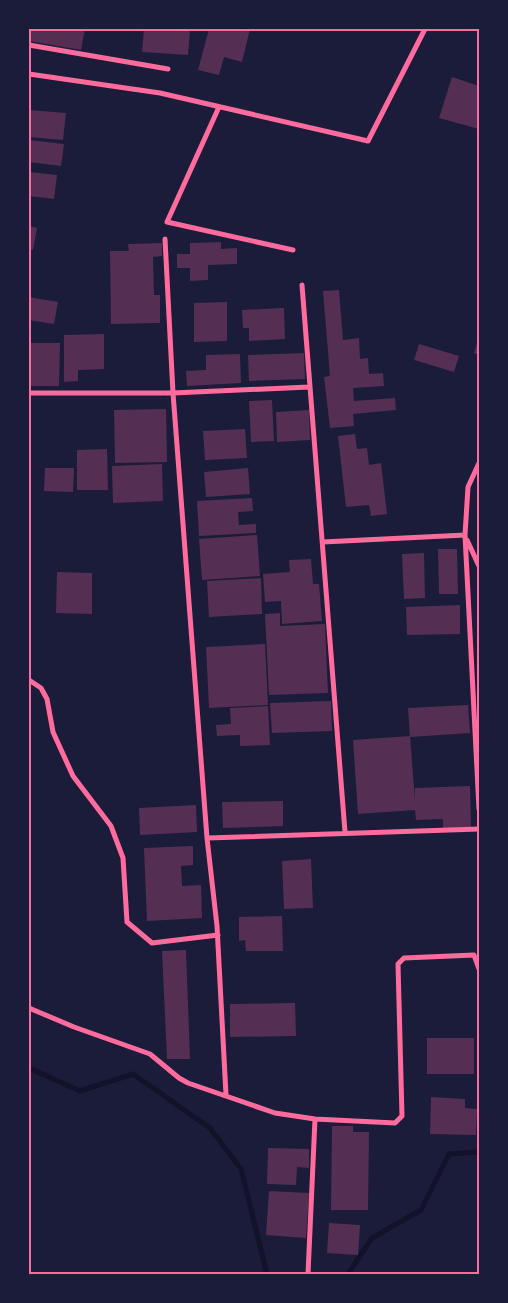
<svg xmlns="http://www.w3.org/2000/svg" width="508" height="1303" font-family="'Noto Sans',sans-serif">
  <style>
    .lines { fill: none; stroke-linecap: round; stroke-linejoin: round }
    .stream { stroke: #12122b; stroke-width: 5 }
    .building { fill: #542f53 }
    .minor { stroke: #ff6b9d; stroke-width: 5 }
    .neatline { fill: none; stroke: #ff6b9d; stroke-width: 2 }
  </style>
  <rect width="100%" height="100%" fill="#1b1b3a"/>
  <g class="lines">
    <!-- stream -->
    <path class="stream" d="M29,1068L80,1091L133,1074L210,1128L241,1169L267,1274
      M348,1274L372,1238L421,1210L449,1154L479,1152"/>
  </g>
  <!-- building -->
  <path class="building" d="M29,29H85L81,50L29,41Z
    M144,29L190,30L188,55L142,52Z
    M209,29H250L242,62L224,57L219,75L198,70Z
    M452,77L479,86V129L439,118Z
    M29,110L66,113L63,140L29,137Z
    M29,140L64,144L61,166L29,162Z
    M29,172L57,175L54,199L29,196Z
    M29,226L37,228L33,250L29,249Z
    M221,242V249L237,248V264L208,265V280L190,281V268H177V254H190V243Z
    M162,243V256L153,257L154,295H160V323L111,324L110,251H129L128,244Z
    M339,290L343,340L359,338L360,359L368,358L369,374L383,373L384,386L353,388L354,401L395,398L396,410L353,414L354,426L330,428L324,377L330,376L323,291Z
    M29,297L58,302L54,324L29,320Z
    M227,302V341L194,342V303Z
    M284,308L285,339L249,341V328H243L242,310Z
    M104,334V369L78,370V381L64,382V335Z
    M479,336V355L474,353Z
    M31,343H60L59,386H30Z
    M419,344L459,356L454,372L414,360Z
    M304,353L305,379L249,381L248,355Z
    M240,354L241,383L187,386L186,371L206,370V355Z
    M272,400L274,441L251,442L249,401Z
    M166,409L167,462L115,463L114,410Z
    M309,410L310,440L277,442L276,412Z
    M245,429L247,458L205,460L203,431Z
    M355,434L357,449L367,448L369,465L381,463L387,514L371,516L369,505L346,507L338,436Z
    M107,449L108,490H77V450Z
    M162,464L163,501L113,503L112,466Z
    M45,468H74L73,492L44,491Z
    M248,468L250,494L206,497L204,472Z
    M252,498L253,511L238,512L239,525L256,524V533L199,536L197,501Z
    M257,535L260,576L202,580L199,539Z
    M438,549H457L458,594H439Z
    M424,553L425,598L404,599L402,554Z
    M311,559L313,584H319L322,621L282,624L281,601L265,602L263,574L290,572L289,560Z
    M57,572L92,573V614L56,613Z
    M261,578L262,614L209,617L207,581Z
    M460,605V634L407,635L406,607Z
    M280,613V626L325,624L328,693L269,695L265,614Z
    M265,644L268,705L209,708L206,647Z
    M331,701L332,731L272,733L270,703Z
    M468,705L470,733L410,737L408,708Z
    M268,706L270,745L240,746V735L217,736L216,725L231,724L230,708Z
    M410,736L415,800V788L470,786L471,828L443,829V819L416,820L415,810L358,814L353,740Z
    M283,801V826L223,828L222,802Z
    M196,805L197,832L140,835L139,808Z
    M193,846V865L181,866L182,886L201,885L202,918L147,921L144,848Z
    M311,859L313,908L284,909L282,861Z
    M282,916L283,951H246L245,940L239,941V917Z
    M186,950L190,1059H167L162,951Z
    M295,1003L296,1036L230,1037V1004Z
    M427,1038H474V1074H427Z
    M431,1097L465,1099V1108L477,1109L476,1135L430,1134Z
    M332,1126H353V1132H369L368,1210H331Z
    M268,1148L309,1149V1168L297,1167L296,1185L267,1184Z
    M269,1191L309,1193L306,1238L266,1235Z
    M329,1223L360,1225L358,1255L327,1253Z"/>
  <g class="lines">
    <!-- minor -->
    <path class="minor" d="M29,45L168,69
      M29,74L160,93L368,141L425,29
      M219,107L167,222L293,250
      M165,239L173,393L207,838L217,926L226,1095
      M302,285L345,832
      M29,393H173L309,387
      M479,463L468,487L465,535L479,809
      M467,540L479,566
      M323,542L465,535
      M29,680L41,688L47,699L53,732L73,776L111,826L123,858L127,922L152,943L218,935
      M207,838L479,829
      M29,1008L74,1027L150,1054L179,1078L188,1083L275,1113L315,1119L395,1123L402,1116L398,964L404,958L474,955L479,969
      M308,1274L315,1119"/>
  </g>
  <!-- border -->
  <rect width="508" height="1303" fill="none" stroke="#1b1b3a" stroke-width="60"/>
  <rect x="30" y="30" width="448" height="1243" class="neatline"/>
</svg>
